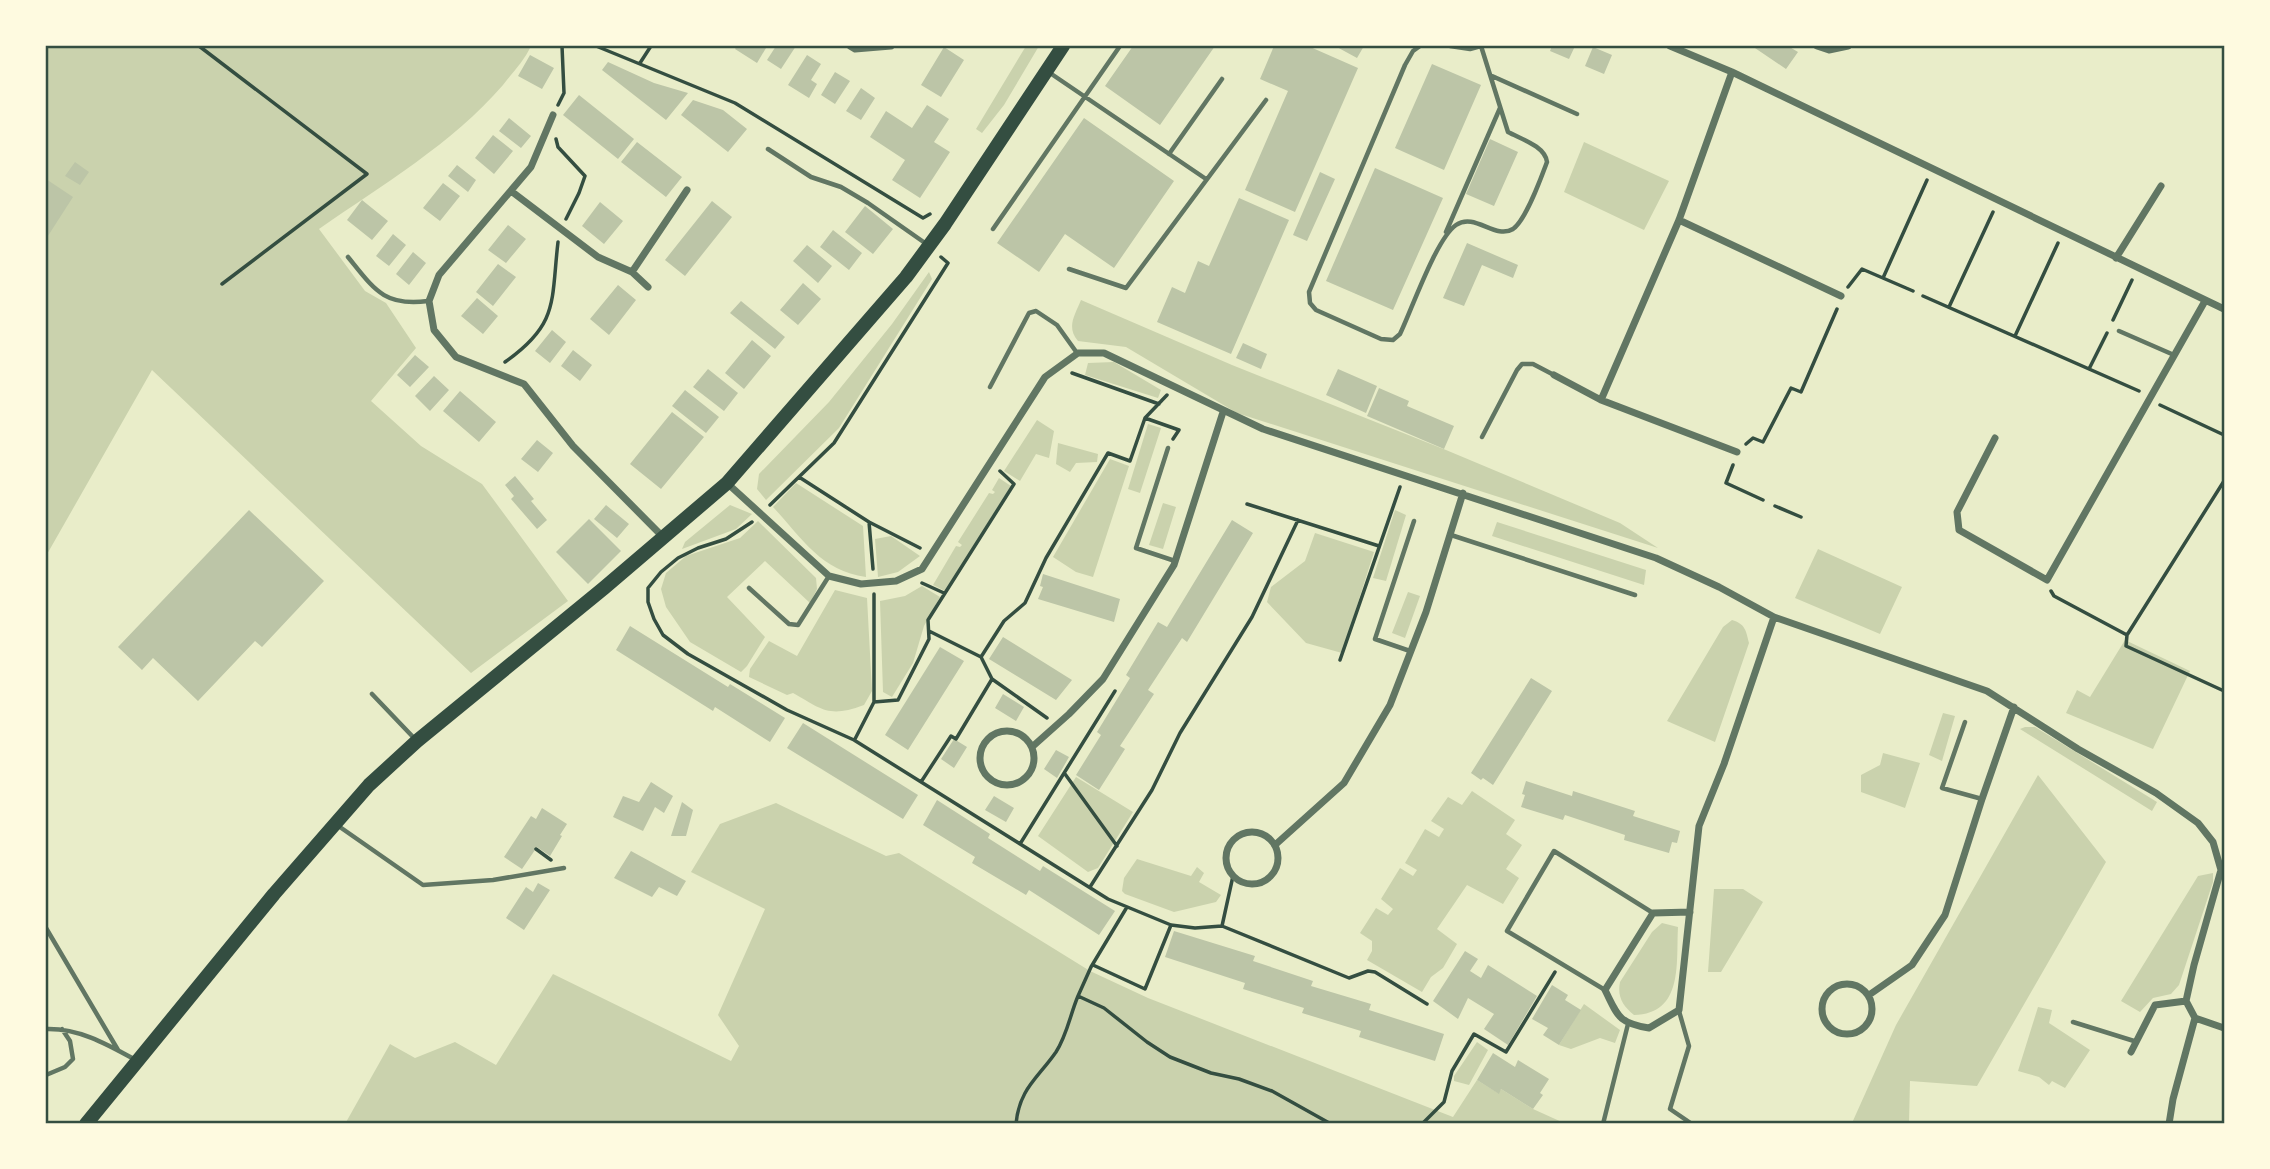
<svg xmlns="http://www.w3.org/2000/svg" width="2270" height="1169" font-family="Lato,sans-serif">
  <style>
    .green { fill: #cad2ad }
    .building { fill: #bcc5a7 }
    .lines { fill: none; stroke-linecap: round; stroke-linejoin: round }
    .path { stroke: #344e41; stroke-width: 3.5 }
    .service { stroke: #617663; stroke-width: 4.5 }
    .minor { stroke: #617663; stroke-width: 7 }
    .secondary { stroke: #344e41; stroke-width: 14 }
    .neatline { fill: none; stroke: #344e41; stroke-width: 2.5 }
  </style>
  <rect width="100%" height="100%" fill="#e9edc9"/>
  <!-- green -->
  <path class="green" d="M46,46H531C524,61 513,72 503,85C452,144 382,185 319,229L365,291L386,303L416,348L371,401L421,446L482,484L568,601L471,673L152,370L46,556Z
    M1026,46H1039L1004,105L982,133L976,129Z
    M1584,142L1669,181L1644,230L1564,192Z
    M929,272L932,279L839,428L766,500L757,489L759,474L829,402L892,324Z
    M1081,300L1232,365L1446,450L1620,523L1658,548L1237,413L1126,347L1078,341C1066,327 1075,315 1081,300Z
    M1114,362L1161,390L1158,398L1085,375L1088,363Z
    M1037,420L1054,431L1049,458L1036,454L1020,481L1004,471Z
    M1148,424L1161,428L1140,493L1128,489Z
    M1058,443L1098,454L1097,462L1076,463L1070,472L1056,464Z
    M1110,459L1129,466L1093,577L1076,572L1053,557Z
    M999,478L1011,486L945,591L933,585L956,546L960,547L962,545L958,542L989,493L993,494L995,492L992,490Z
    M796,483L863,526L866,577C821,571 802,538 773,507Z
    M1163,503L1176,507L1163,549L1149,545Z
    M730,505L752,514L736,529L682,549L685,542Z
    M1395,510L1406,515L1386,581L1373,578Z
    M758,521L816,578L817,589L810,603L765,561L727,597L765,637L747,666L741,672L690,642L666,607L661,589L666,573L686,556L740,538Z
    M1497,522L1646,570L1644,585L1492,536Z
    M1315,533L1374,552L1342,653L1306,643L1267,602L1271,587L1305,561Z
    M891,536L920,556L898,572L878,577L875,539Z
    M1818,549L1902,587L1880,634L1795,598Z
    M922,586L940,597L924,626L913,663L892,697L883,692L880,601L905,596Z
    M835,590L867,598L872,691L864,705C829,718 823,710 793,693L787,695L749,677L750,669L769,641L797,656Z
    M1408,592L1420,596L1405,638L1392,633Z
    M1732,620C1745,624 1746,630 1749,643L1715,742L1667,721L1723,627Z
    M2125,640L2190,671L2153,749L2066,713L2077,690L2090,697Z
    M1943,713L1955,716L1942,761L1929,755Z
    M2025,727H2035L2157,802L2152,811L2020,729Z
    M1883,753L1920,763L1905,808L1861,792V775L1880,765Z
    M2038,775L2106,862L1977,1086L1910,1081L1909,1123H1852L1896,1025Z
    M1076,777L1133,812L1098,868L1088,872L1038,836Z
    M1472,791L1515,820L1506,834L1522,845L1506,869L1519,878L1503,904L1467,885L1437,929L1457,944L1443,968L1431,977L1422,992L1367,960L1372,951V941L1360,933L1376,908L1388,915L1393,909L1381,899L1400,868L1413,876L1417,870L1405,863L1425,829L1439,837L1444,829L1431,821L1448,797L1462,805Z
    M776,803L886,856L899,853L1090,971L1148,998L1453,1117L1477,1080L1498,1093L1501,1089L1533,1109L1564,1123L345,1124L390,1044L415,1058L455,1042L496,1065L553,974L731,1061L739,1046L718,1015L765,909L691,872L720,824Z
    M1137,859L1191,876L1197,867L1204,873L1199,882L1221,895L1216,902L1174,912L1125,894L1122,891L1124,878Z
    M2213,873V882L2179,985L2171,994L2153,998L2140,1012L2121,1001L2198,876Z
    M1714,889H1743L1763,902L1721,972H1708Z
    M1662,923L1678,927C1676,962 1684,1014 1634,1015C1623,1006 1617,997 1620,982L1652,932Z
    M1584,1004L1620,1030L1615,1043L1600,1038L1571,1049L1559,1045Z
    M2038,1007L2052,1010L2049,1023L2090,1050L2065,1088L2052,1081L2049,1085L2039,1077L2018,1071Z
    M1477,1042L1488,1050L1469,1085L1454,1081V1076Z"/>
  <!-- building -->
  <path class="building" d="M737,46H762L766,48L757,63L735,49Z
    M776,46H796L781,69L767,60Z
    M1133,46H1215L1160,125L1105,86Z
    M1274,46H1308L1358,68L1295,212L1245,190L1288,91L1260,79Z
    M1335,46H1364L1357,58Z
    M1552,46H1575L1569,59L1550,51Z
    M1752,46H1788L1798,52L1786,69Z
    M944,47L964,60L941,97L921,85Z
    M1593,47L1612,55L1604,74L1585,66Z
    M530,55L554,68L542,89L518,76Z
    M807,55L821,64L811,80L817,84L809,98L788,85Z
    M608,62L654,83L688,93L666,120L602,70Z
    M1432,64L1481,85L1444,170L1395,148Z
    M835,72L850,81L835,104L821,95Z
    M861,88L875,98L861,120L846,111Z
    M579,95L634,139L618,159L563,115Z
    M693,100L723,110L747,129L728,152L681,115Z
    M927,105L949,119L934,142L950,152L920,198L892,180L905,160L870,137L886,111L912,128Z
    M509,118L531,136L521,148L499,131Z
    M1084,118L1174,181L1114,268L1065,234L1039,272L997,243Z
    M493,135L513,151L494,174L475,158Z
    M1490,139L1518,152L1494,206L1466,194Z
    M637,142L682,177L666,197L621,162Z
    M75,162L89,172L80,185L65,176Z
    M457,165L476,180L468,192L448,176Z
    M1375,168L1443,198L1393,310L1326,281Z
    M1320,172L1335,179L1307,241L1293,235Z
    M46,179L73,197L46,239Z
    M443,183L460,196L440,221L423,208Z
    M1239,198L1289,220L1231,354L1157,322L1172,287L1185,293L1198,261L1209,266Z
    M362,200L388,221L372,240L347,220Z
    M712,201L732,217L685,276L665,260Z
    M600,202L623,221L604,244L582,226Z
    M865,206L893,229L873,254L845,232Z
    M508,225L526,239L506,263L488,250Z
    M833,230L862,253L849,270L820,247Z
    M393,234L406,245L389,266L376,256Z
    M1467,243L1518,265L1513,278L1482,265L1464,306L1443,298Z
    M807,245L832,266L818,283L793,261Z
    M413,252L426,263L409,285L396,274Z
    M498,264L516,277L493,306L476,292Z
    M803,283L821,299L798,325L780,310Z
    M618,285L636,300L609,335L590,319Z
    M477,298L498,316L483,334L461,316Z
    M741,301L785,337L775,349L730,313Z
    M552,330L566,342L550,363L535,351Z
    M752,340L771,356L744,389L725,373Z
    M1243,343L1267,354L1261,369L1236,358Z
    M573,350L592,365L580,381L561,366Z
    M415,355L429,367L410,387L397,375Z
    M708,369L738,393L724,411L693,387Z
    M1338,369L1377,386L1366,413L1326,395Z
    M434,376L449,390L430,411L415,396Z
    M1379,388L1409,401L1407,406L1454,426L1444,449L1367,416Z
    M685,390L719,417L706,433L672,406Z
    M460,391L496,422L479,442L443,411Z
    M672,412L704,437L661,489L630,464Z
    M537,440L553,453L538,472L521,459Z
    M515,476L534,499L531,501L547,520L537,529L511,499L514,496L505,485Z
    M606,505L629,524L617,538L594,519Z
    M249,510L324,581L262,647L255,641L198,701L153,658L142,670L118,647Z
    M589,519L621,551L588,584L556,552Z
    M1232,520L1253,533L1187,642L1182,638L1148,690L1154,694L1120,746L1125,749L1099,790L1076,775L1101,735L1097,732L1130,678L1126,675L1158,622L1167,627Z
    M1043,574L1120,599L1114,622L1038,599L1043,587L1040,586Z
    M630,626L728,687L730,684L785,718L770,742L715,707L713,711L616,650Z
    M1003,637L1072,680L1056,700L989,659Z
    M940,647L964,661L908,750L885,735Z
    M1531,678L1552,691L1493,785L1483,778L1481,780L1471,773Z
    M1003,694L1024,707L1016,721L995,708Z
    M803,723L918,795L903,819L787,748Z
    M954,739L967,747L954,768L941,759Z
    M1056,750L1069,757L1057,778L1044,769Z
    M1526,781L1572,796L1573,791L1635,811L1633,816L1680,831L1677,843L1672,842L1669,853L1624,840L1625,835L1565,815L1563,820L1521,807L1525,795L1522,794Z
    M651,782L673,796L664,813L655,807L643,831L613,817L623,796L639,802Z
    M994,796L1014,808L1006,822L985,810Z
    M937,800L990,834L988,838L1040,871L1043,866L1115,911L1099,935L1029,890L1026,895L972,863L975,857L923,825Z
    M682,802L693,810L686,836H671Z
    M542,808L567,824L560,835L562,836L550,856L537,847L522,869L504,857L531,816L536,819Z
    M631,851L686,881L677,896L659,887L652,897L614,878Z
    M538,883L550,890L524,930L506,918L526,887L533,892Z
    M1174,931L1255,956L1253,961L1313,981L1311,986L1371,1004L1369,1010L1444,1034L1435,1061L1359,1037L1361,1031L1302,1013L1304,1008L1243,989L1245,983L1165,957Z
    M1465,951L1478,959L1470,971L1481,978L1488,965L1537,996L1508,1045L1484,1029L1494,1014L1468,998L1458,1019L1433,1001Z
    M1552,985L1568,995L1565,1000L1581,1010L1559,1045L1543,1035L1548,1028L1532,1019Z
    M1493,1053L1515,1067L1518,1060L1549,1079L1540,1093L1543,1095L1533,1109L1501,1089L1499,1094L1477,1080Z"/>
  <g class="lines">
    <!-- path -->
    <path class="path" d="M199,46L367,174L222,284
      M596,46L735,103L923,218L930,214
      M640,63L651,46
      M558,105L564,93L562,46
      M556,139L558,147L585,176L579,193L566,219
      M1883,278L1927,180
      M1848,287L1862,269L1913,291
      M1923,296L2139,391
      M1949,307L1993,212
      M2113,320L2132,280
      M2015,336L2058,243
      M505,362C559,324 551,302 558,242
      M2089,369L2107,333
      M1072,373L1159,404
      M2160,405L2224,435
      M1145,418L1179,430L1173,439
      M1746,444L1753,438L1763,442L1791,388L1801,392L1837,309
      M1733,465L1726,483L1763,500
      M799,477L869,522L873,569
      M1247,504L1379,546
      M770,505L834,443L948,263L941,257
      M1775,506L1801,517
      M752,522L726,539L698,548L678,558L661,572L648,588V602L654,619L663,635L688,654L787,710L854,740L1108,899L1171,925L1195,928L1222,926
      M869,522L920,548
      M922,583L944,593
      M2051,591L2054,596L2127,635L2224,481
      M929,631L981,657L1004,621L1025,603L1046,558L1108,453L1130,461L1145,418L1167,395
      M2127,635L2126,646L2224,691
      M1340,660L1400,487
      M992,679L1047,718
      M874,702L898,700L929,639L928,620L1014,484L1000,471
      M855,739L874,702V594
      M1065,774L1117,846
      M921,782L951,736L956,739L992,679L981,657
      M1020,844L1115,691
      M536,849L551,860
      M1233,876L1222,926L1349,978L1368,971L1375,972L1427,1004
      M1090,887L1152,790L1180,733L1252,617L1298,520
      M1093,965L1145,989L1171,925
      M1078,996L1091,967L1127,907
      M1016,1124C1019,1089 1038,1078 1056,1052C1067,1035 1070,1015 1078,996L1104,1008L1147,1042L1170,1057L1211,1073L1239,1079L1272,1091L1331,1124
      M1422,1124L1444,1102L1452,1071L1474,1034L1506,1052L1555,972"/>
    <!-- service -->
    <path class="service" d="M1420,46L1413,51L1405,65L1309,292L1310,303L1316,310L1381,339L1393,340L1400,334C1412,309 1436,239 1456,225C1475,212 1495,240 1513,229C1526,220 1541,178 1547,162C1545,146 1521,139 1508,132L1481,46L1470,49L1450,46
      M1050,73L1206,179
      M1492,76L1577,114
      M768,149L811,177L841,187L868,203L925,243
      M1169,154L1222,79
      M993,229L1120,46
      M1446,232L1500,108
      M348,257C374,289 384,307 428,301
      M1069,269L1126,288L1266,100
      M2119,331L2174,355
      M990,387L1029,313L1036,311L1057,325L1077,353
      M1482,437L1517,370L1522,364H1533L1554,375
      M1168,448L1136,548L1175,561
      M1451,535L1635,595
      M749,588L789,624L798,625L829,576
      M1410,651L1375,639L1414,521
      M372,694L414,738
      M1965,722L1942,788L1982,799
      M337,825L423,885L493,880L564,868
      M46,928L118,1050
      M1605,990L1507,931L1554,851L1653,913
      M1679,1011L1689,1046L1670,1109L1692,1124
      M2073,1022L2134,1041
      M46,1029C78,1028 105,1043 134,1059
      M46,1075L65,1067L73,1059L70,1041L62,1029
      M1603,1124L1628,1024"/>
    <!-- minor -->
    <path class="minor" d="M850,46L855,49L891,46
      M1670,46L1732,72L2224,309
      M1817,46L1829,50L1848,46
      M553,115L531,167L439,275L429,301L434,330L456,357L524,384L573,446L663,537
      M511,191L598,257L632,272L648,287
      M1679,220L1841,296
      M2116,258L2161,186
      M632,272L687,190
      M1554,375L1601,400L1737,452
      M1601,400L1679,220L1732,72
      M1995,438L1957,512L1959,530L2047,580L2205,301
      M727,483L829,576L861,584L896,581L922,569L1045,377L1078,353H1104L1263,429L1656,558L1719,587L1774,617L1987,691L2078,749L2156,793L2198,823L2213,842L2221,870L2194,965L2186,1001L2195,1018L2224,1028
      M980 758a27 27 0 1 1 54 0a27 27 0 1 1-54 0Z
      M1032,747L1069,714L1103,679L1174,565L1223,412
      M1226 858a26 26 0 1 1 52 0a26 26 0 1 1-52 0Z
      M1275,845L1344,783L1390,705L1426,612L1463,493
      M1690,912L1653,913L1605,990C1618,1016 1618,1023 1649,1028L1679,1010L1699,826L1724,764L1774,617
      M1822 1009a25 25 0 1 1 50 0a25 25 0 1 1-50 0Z
      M1869,995L1912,965L1945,915L1982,799L2014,707
      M2131,1052L2155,1005L2186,1001
      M2169,1124L2173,1099L2195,1018"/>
    <!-- secondary -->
    <path class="secondary" d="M86,1124L274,894L369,785L417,741L604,588L727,483L906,277L945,224L1063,46"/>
  </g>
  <!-- border -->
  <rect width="2270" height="1169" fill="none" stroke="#fefae0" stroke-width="94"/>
  <rect x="47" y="47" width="2176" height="1075" class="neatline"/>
</svg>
